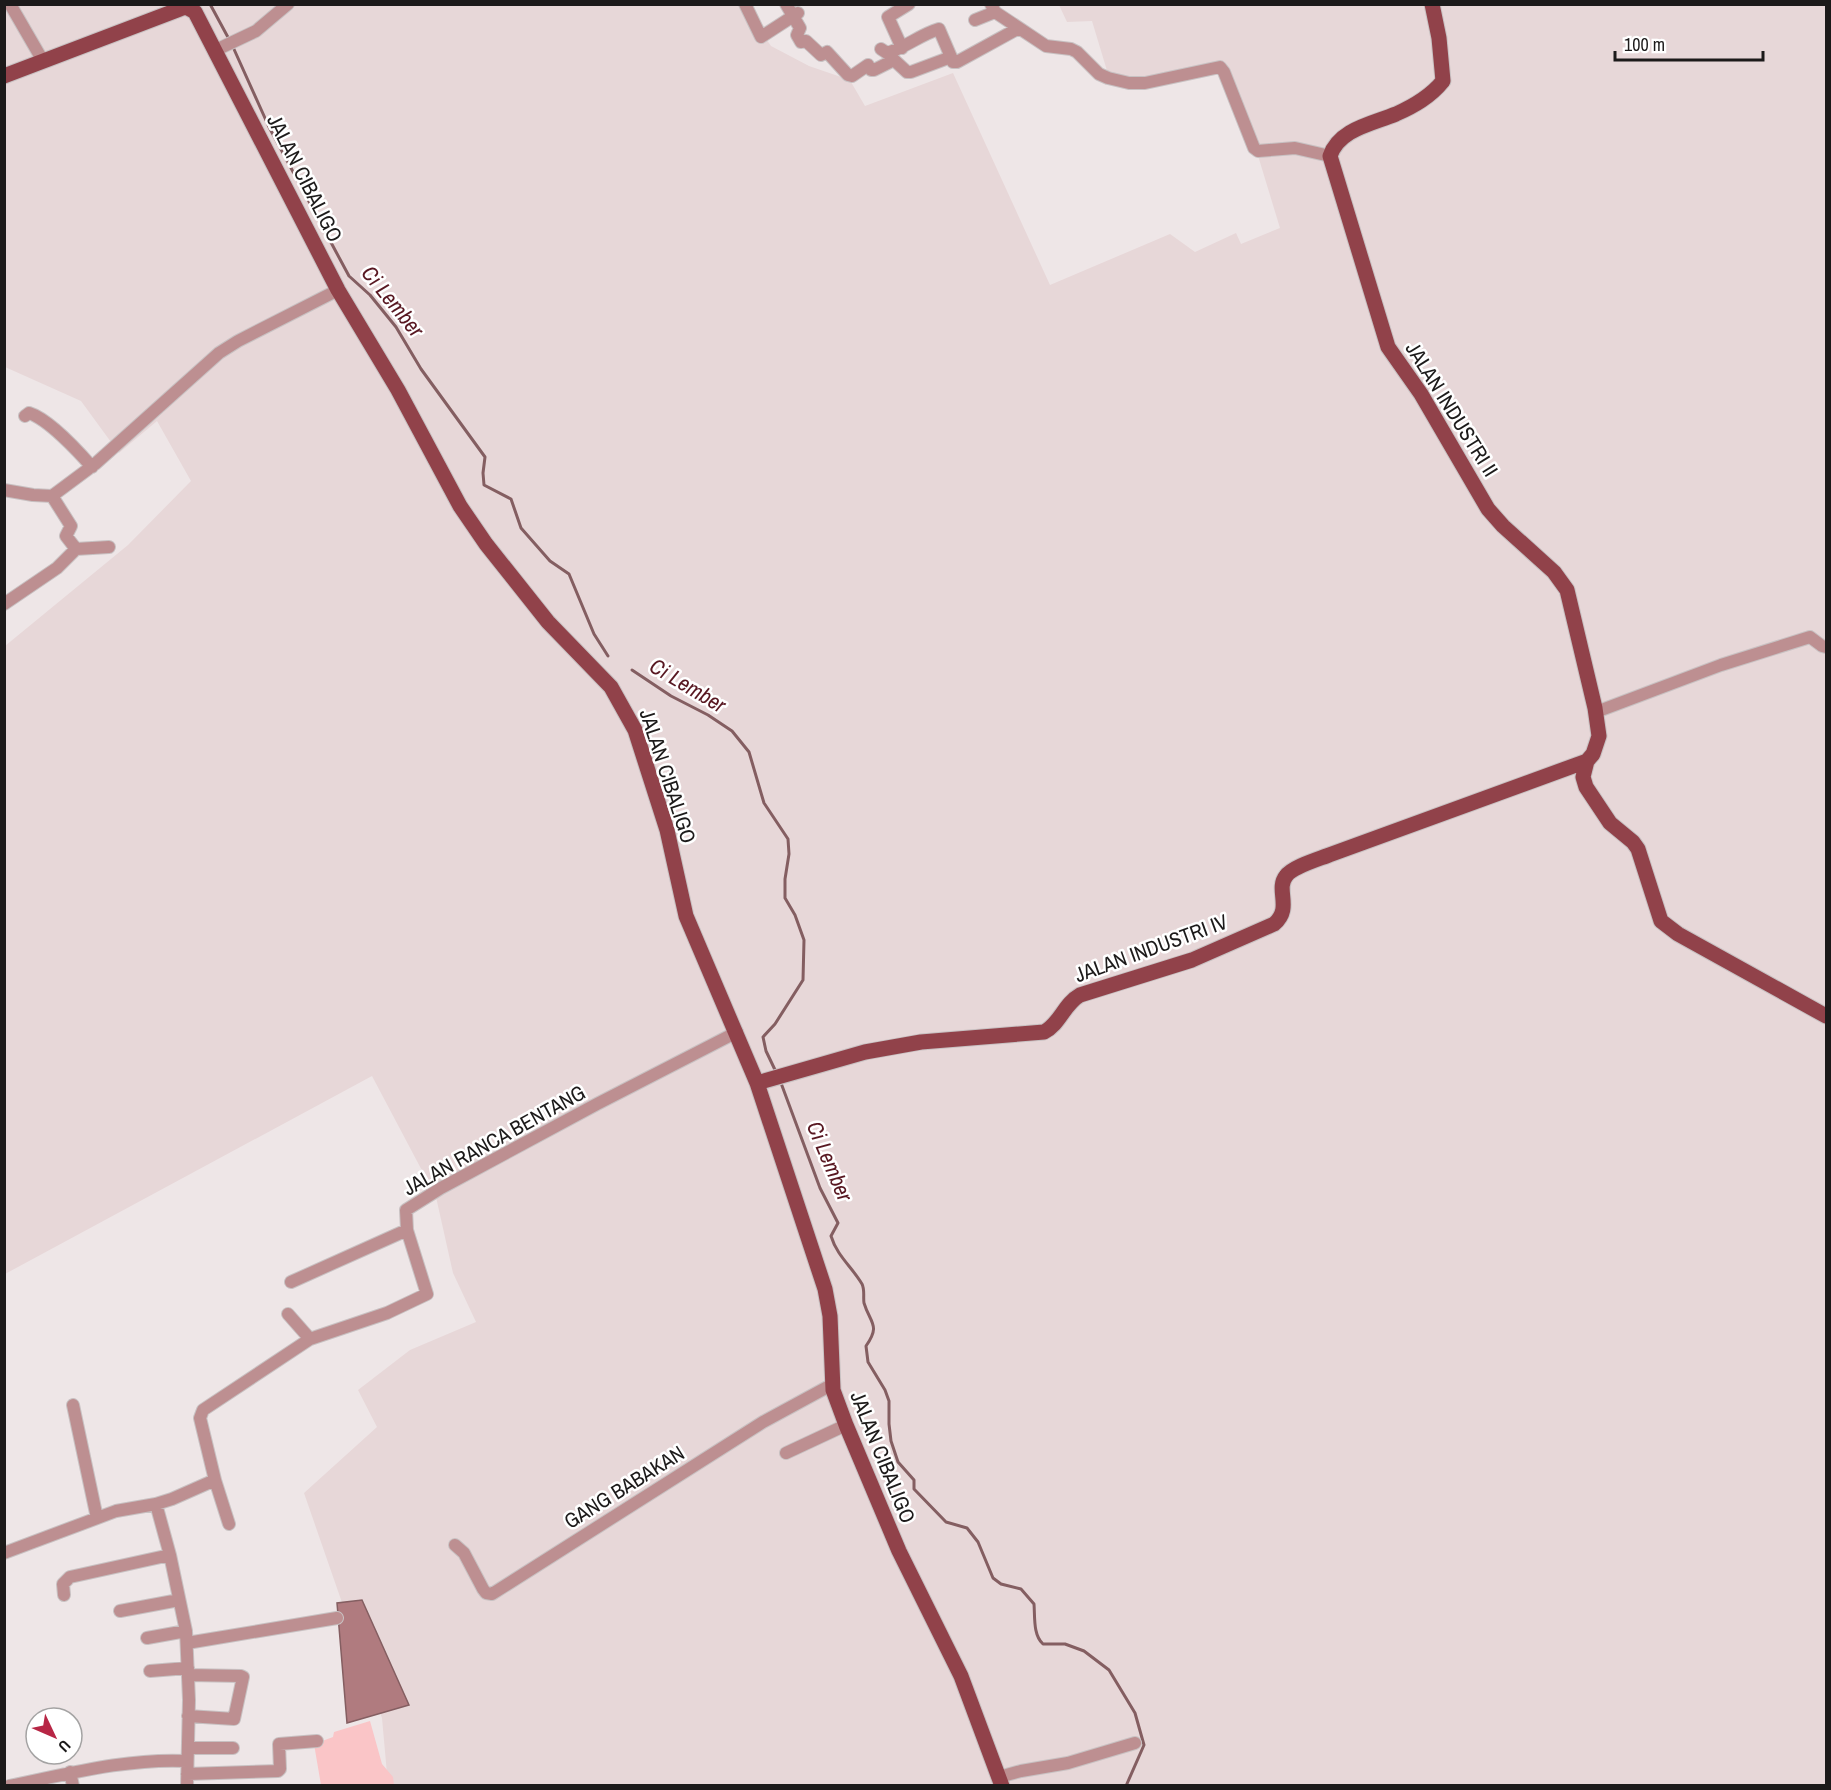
<svg xmlns="http://www.w3.org/2000/svg" width="1831" height="1790" font-family="'Archivo Narrow',sans-serif">
  <style>
    .built { fill: #e7d7d8 }
    .green { fill: #fac5c7 }
    .water { fill: #b07b7f; stroke: #845e61; stroke-width: 1.5 }
    .lines { fill: none; stroke-linecap: round; stroke-linejoin: round }
    .stream { stroke: #845e61; stroke-width: 3 }
    .minor-casing { stroke: #c8c1c2; stroke-width: 14 }
    .major-casing { stroke: #c8c1c2; stroke-width: 17 }
    .minor { stroke: #bd8f91; stroke-width: 12 }
    .major { stroke: #91424a; stroke-width: 15 }
    .labels { text-anchor: middle; dominant-baseline: central; stroke-width: 5; stroke-linejoin: round; paint-order: stroke }
    .street-label { font-size: 21px; fill: #1c1a1a; stroke: #fff }
    .water-label { font-size: 22px; font-style: italic; fill: #581721; stroke: #fff }
  </style>
  <rect width="100%" height="100%" fill="#eee6e7"/>
  <!-- built -->
  <path class="built" d="M5,5H743L771,46L809,66L841,77L851,82L865,106L953,73L1050,285L1170,234L1195,252L1236,233L1241,244L1280,228L1259,159L1224,62L1144,79L1108,74L1092,21L1067,22L1059,5H1826V1785H388L382,1718L304,1493L377,1427L358,1390L410,1350L476,1322L453,1273L436,1197L372,1076L5,1274V646L128,545L191,481L157,421L119,453L81,401L5,367Z"/>
  <!-- green -->
  <path class="green" d="M370,1721L382,1764L393,1777L394,1785H321L314,1744L333,1737L334,1732Z"/>
  <!-- water -->
  <path class="water" d="M362,1600L409,1705L347,1723L337,1603Z"/>
  <g class="lines">
    <!-- stream -->
    <path class="stream" d="M210,4L230,41
      M233,47L269,127L349,276L370,295L396,327L421,369L485,457L483,473L484,485L511,499L521,528L550,561L569,574L594,634L608,656
      M632,670L671,696L708,715L732,731L749,752L764,803L788,839L789,854L785,879V898L795,915L804,940L803,980L775,1024L763,1037L766,1051L777,1074
      M781,1083L820,1188L838,1223L831,1236C837,1256 852,1267 862,1284C865,1290 863,1297 864,1303C870,1323 881,1325 866,1346L868,1362L885,1390L889,1401V1424L891,1441L898,1462L914,1480V1489L946,1522L967,1528L978,1542L993,1578L1001,1584L1021,1589L1034,1604C1035,1617 1033,1635 1043,1644H1065L1084,1651L1109,1670L1135,1713L1144,1745L1126,1786"/>
    <!-- minor casing -->
    <g class="minor-casing">
      <path id="minor" d="M10,4L43,61
        M745,4L761,37L798,13
        M786,4L800,28L797,35L801,42L806,41L821,55L827,52L848,75L852,76L868,65L871,70H874L894,60L907,72H911L951,57L953,62H957L1019,28
        M991,4L995,12L1046,46L1071,49L1077,52L1099,74L1108,78L1129,83H1145L1220,67L1224,72L1254,148L1258,151L1295,148L1330,156
        M975,20L995,12
        M902,48L888,17L909,4
        M881,49L887,53C907,47 919,35 939,29L951,57
        M216,50L256,31L288,4
        M25,416L29,413C48,419 78,451 92,467
        M4,490L33,495L52,496L95,464L219,353L238,341L338,290
        M52,496L71,526L66,536L76,549
        M4,604L57,568L76,549L109,547
        M1596,712L1721,665L1810,637L1822,646L1826,647
        M291,1282L407,1230
        M288,1314L310,1339
        M73,1405L97,1518
        M786,1453L846,1425
        M215,1480L229,1524
        M156,1504L170,1555L186,1631L189,1700L187,1786
        M455,1545L464,1553L483,1589L486,1593L492,1594L763,1422L833,1384
        M4,1553L116,1511L156,1504L172,1499L215,1480L200,1418L203,1410L310,1339L387,1313L427,1294L407,1230L406,1210L441,1188L597,1104L737,1032
        M64,1595L63,1584L70,1577L170,1555
        M120,1611L179,1600
        M147,1638L186,1631
        M187,1643L337,1618
        M150,1671L188,1668
        M188,1675L241,1676L243,1677L234,1719L188,1716
        M188,1748H233
        M70,1772L73,1786
        M187,1774L278,1771L280,1769L279,1744L317,1741
        M999,1777L1021,1771L1068,1763L1135,1743
        M9,1786C68,1774 127,1758 187,1761"/>
    </g>
    <!-- major casing -->
    <g class="major-casing">
      <path id="major" d="M1432,4L1439,38L1443,81C1430,97 1414,106 1396,114C1372,124 1339,129 1330,156L1388,347L1421,394L1488,509L1503,526L1554,572L1567,590L1595,708L1599,736L1593,754L1587,761L1583,777L1586,787L1610,823L1633,842L1638,849L1661,921L1678,934L1826,1016
        M4,76L180,9L186,7L195,12L338,290L398,390L460,506L486,544L548,622L611,687L635,730L667,830L686,916L757,1083L825,1289L830,1316L833,1390L846,1425L899,1551L961,1676L1002,1786
        M757,1083L865,1052L921,1042L1044,1032C1060,1024 1064,1004 1080,995L1192,960L1274,924C1293,908 1275,890 1286,876C1292,867 1319,859 1329,855L1587,761"/>
    </g>
    <!-- minor -->
    <use href="#minor" class="minor"/>
    <!-- major -->
    <use href="#major" class="major"/>
  </g>
  <g class="labels">
    <!-- street labels -->
    <g class="street-label">
      <text transform="translate(305 178) rotate(63)">JALAN CIBALIGO</text>
      <text transform="translate(1452 409) rotate(58)">JALAN INDUSTRI II</text>
      <text transform="translate(668 776) rotate(72)">JALAN CIBALIGO</text>
      <text transform="translate(1151 948) rotate(-20)">JALAN INDUSTRI IV</text>
      <text transform="translate(494 1140) rotate(-29)">JALAN RANCA BENTANG</text>
      <text transform="translate(883 1457) rotate(68)">JALAN CIBALIGO</text>
      <text transform="translate(624 1487) rotate(-32)">GANG BABAKAN</text>
    </g>
    <!-- water labels -->
    <g class="water-label">
      <text transform="translate(393 301) rotate(51)">Ci Lember</text>
      <text transform="translate(688 685) rotate(31)">Ci Lember</text>
      <text transform="translate(830 1161) rotate(67)">Ci Lember</text>
    </g>
  </g>
  <!-- border -->
  <rect width="1831" height="1790" fill="none" stroke="#1c1a1a" stroke-width="12"/>
  <!-- north arrow -->
  <g transform="translate(54 1736) rotate(134)"><circle r="28" fill="#ffffff" stroke="#a4a3a3" stroke-width="1.5"/>
  <path d="M0-4.5L10 22L0 15L-10 22Z" fill="#b72645"/>
  <text y="-9" font-size="16" font-weight="bold" text-anchor="middle" fill="#1c1a1a">U</text>
  </g>
  <!-- scale -->
  <path d="M1615 51v9h148v-9" fill="none" stroke="#1c1a1a" stroke-width="3"/>
  <text x="1624" y="51" font-size="18" fill="#1c1a1a" stroke="#ffffff" stroke-width="4.5" paint-order="stroke">100 m</text>
</svg>
